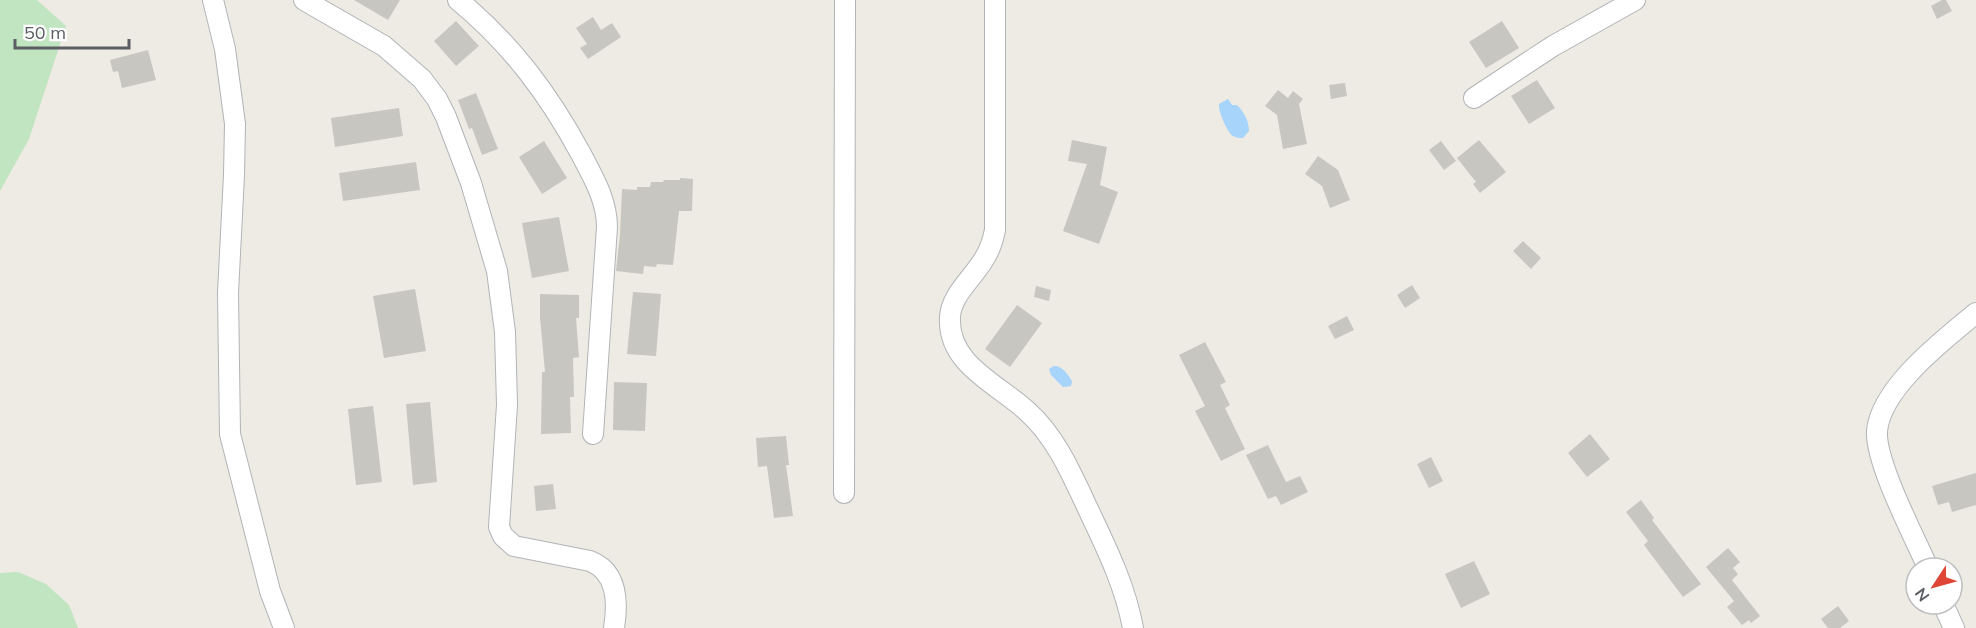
<svg xmlns="http://www.w3.org/2000/svg" width="1976" height="628" font-family="Mulish,sans-serif">
  <style>
    .green { fill: #c1e4c1 }
    .water { fill: #a6d4fa }
    .building { fill: #c8c6c0 }
    .lines { fill: none; stroke-linecap: round; stroke-linejoin: round }
    .minor-casing { stroke: #b1b4b8; stroke-width: 22 }
    .minor { stroke: #fff; stroke-width: 20 }
  </style>
  <rect width="100%" height="100%" fill="#edebe3"/>
  <!-- green -->
  <path class="green" d="M0,0H37L66,26L29,139L0,191Z
    M18,572L46,584L69,605L78,628H0V573Z"/>
  <!-- water -->
  <path class="water" d="M1228,99L1232,105H1237C1244,112 1249,121 1249,131L1243,138C1239,138 1237,138 1233,136C1227,132 1218,111 1219,104Z
    M1054,366C1062,366 1067,373 1072,381L1071,386L1063,387L1051,375L1049,369Z"/>
  <!-- building -->
  <path class="building" d="M354,0H400L388,20Z
    M1942,0H1946L1952,11L1937,19L1931,6Z
    M593,17L601,30L612,23L621,37L588,59L580,48L587,44L576,28Z
    M456,21L479,46L456,66L434,41Z
    M1502,21L1519,48L1486,68L1469,42Z
    M148,50L156,80L122,88L118,71L113,72L110,60Z
    M1537,80L1555,108L1529,124L1511,96Z
    M1345,83L1347,96L1331,99L1329,85Z
    M1278,90L1288,98L1293,91L1303,99L1299,104L1307,144L1283,149L1277,115L1265,106Z
    M476,93L498,149L482,155L472,128L469,129L458,100Z
    M399,108L403,136L335,147L331,118Z
    M1072,140L1107,147L1100,185L1118,192L1099,244L1063,231L1087,164L1068,161Z
    M1479,140L1506,172L1480,193L1473,184L1476,182L1457,158Z
    M544,141L567,178L542,194L519,157Z
    M1441,141L1456,161L1444,170L1429,150Z
    M1318,156L1338,170L1350,200L1330,208L1322,186L1305,174Z
    M416,162L420,190L343,201L339,173Z
    M680,178L693,179L692,211H679L673,265L657,264L656,267L644,266L643,274L616,271L620,235L622,189L637,190V187H650L651,182H663L664,180H680Z
    M559,217L569,271L532,278L522,223Z
    M1523,241L1541,258L1531,269L1513,251Z
    M1412,285L1420,298L1405,308L1397,295Z
    M1036,286L1051,290L1049,301L1034,297Z
    M415,289L426,351L384,358L373,296Z
    M633,292L661,294L656,356L627,354Z
    M540,294L579,295V318H576L579,357L573,358L574,397H570L571,433L541,434L542,372H545L540,318Z
    M1017,305L1042,323L1010,367L985,349Z
    M1347,316L1354,330L1335,339L1328,326Z
    M1205,342L1226,382L1220,385L1230,405L1225,408L1245,449L1221,461L1195,411L1205,406L1179,355Z
    M614,382L647,383L645,431L613,430Z
    M430,402L437,482L413,485L406,404Z
    M373,406L382,482L356,485L348,409Z
    M1590,434L1610,459L1587,477L1568,453Z
    M786,436L789,465H786L793,516L774,518L767,466L758,467L756,438Z
    M1268,445L1286,482L1300,476L1308,492L1281,505L1276,496L1268,499L1246,455Z
    M1431,457L1443,481L1429,488L1417,464Z
    M1976,473V505L1952,512L1949,502L1938,505L1932,486Z
    M553,484L556,509L536,511L534,486Z
    M1641,500L1654,518L1652,520L1701,584L1683,597L1644,545L1648,541L1626,512Z
    M1728,548L1740,562L1733,568L1738,574L1732,580L1760,616L1751,623L1749,620L1742,625L1727,607L1734,601L1706,567Z
    M1474,561L1490,594L1461,608L1445,574Z
    M1838,606L1849,621L1840,628H1828L1821,619Z"/>
  <g class="lines">
    <!-- minor casing -->
    <g class="minor-casing">
      <path id="minor" d="M213,0L225,49L235,124L234,175L228,293L230,434L270,591L284,628
        M304,0L384,46L422,79L437,99L446,117L471,183L497,271L505,332L507,405L499,527L503,536L514,546L590,561C618,572 618,603 614,628
        M458,0C511,44 548,93 581,154C593,177 607,200 607,227L593,434
        M995,0V230C993,240 990,250 984,259C973,278 951,295 950,317C947,365 1000,385 1028,412C1056,437 1072,475 1088,509C1106,547 1125,585 1133,628
        M1474,98L1553,46L1635,0
        M844,493L845,0
        M1928,568C1914,536 1875,462 1877,431C1881,387 1945,339 1976,313
        M1943,604L1954,628"/>
    </g>
    <!-- minor -->
    <use href="#minor" class="minor"/>
  </g>
  <!-- north arrow -->
  <g transform="translate(1934 586) rotate(234)"><circle r="28" fill="#ffffff" stroke="#bdbfc1" stroke-width="1.5"/>
  <path d="M0-4.5L10 22L0 15L-10 22Z" fill="#df4637"/>
  <text y="-9" font-size="16" font-weight="bold" text-anchor="middle" fill="#5b5f63">N</text>
  </g>
  <!-- scale -->
  <path d="M15 39v9h114v-9" fill="none" stroke="#5b5f63" stroke-width="3"/>
  <text x="24" y="39" font-size="18" fill="#5b5f63" stroke="#ffffff" stroke-width="4.5" paint-order="stroke">50 m</text>
</svg>
